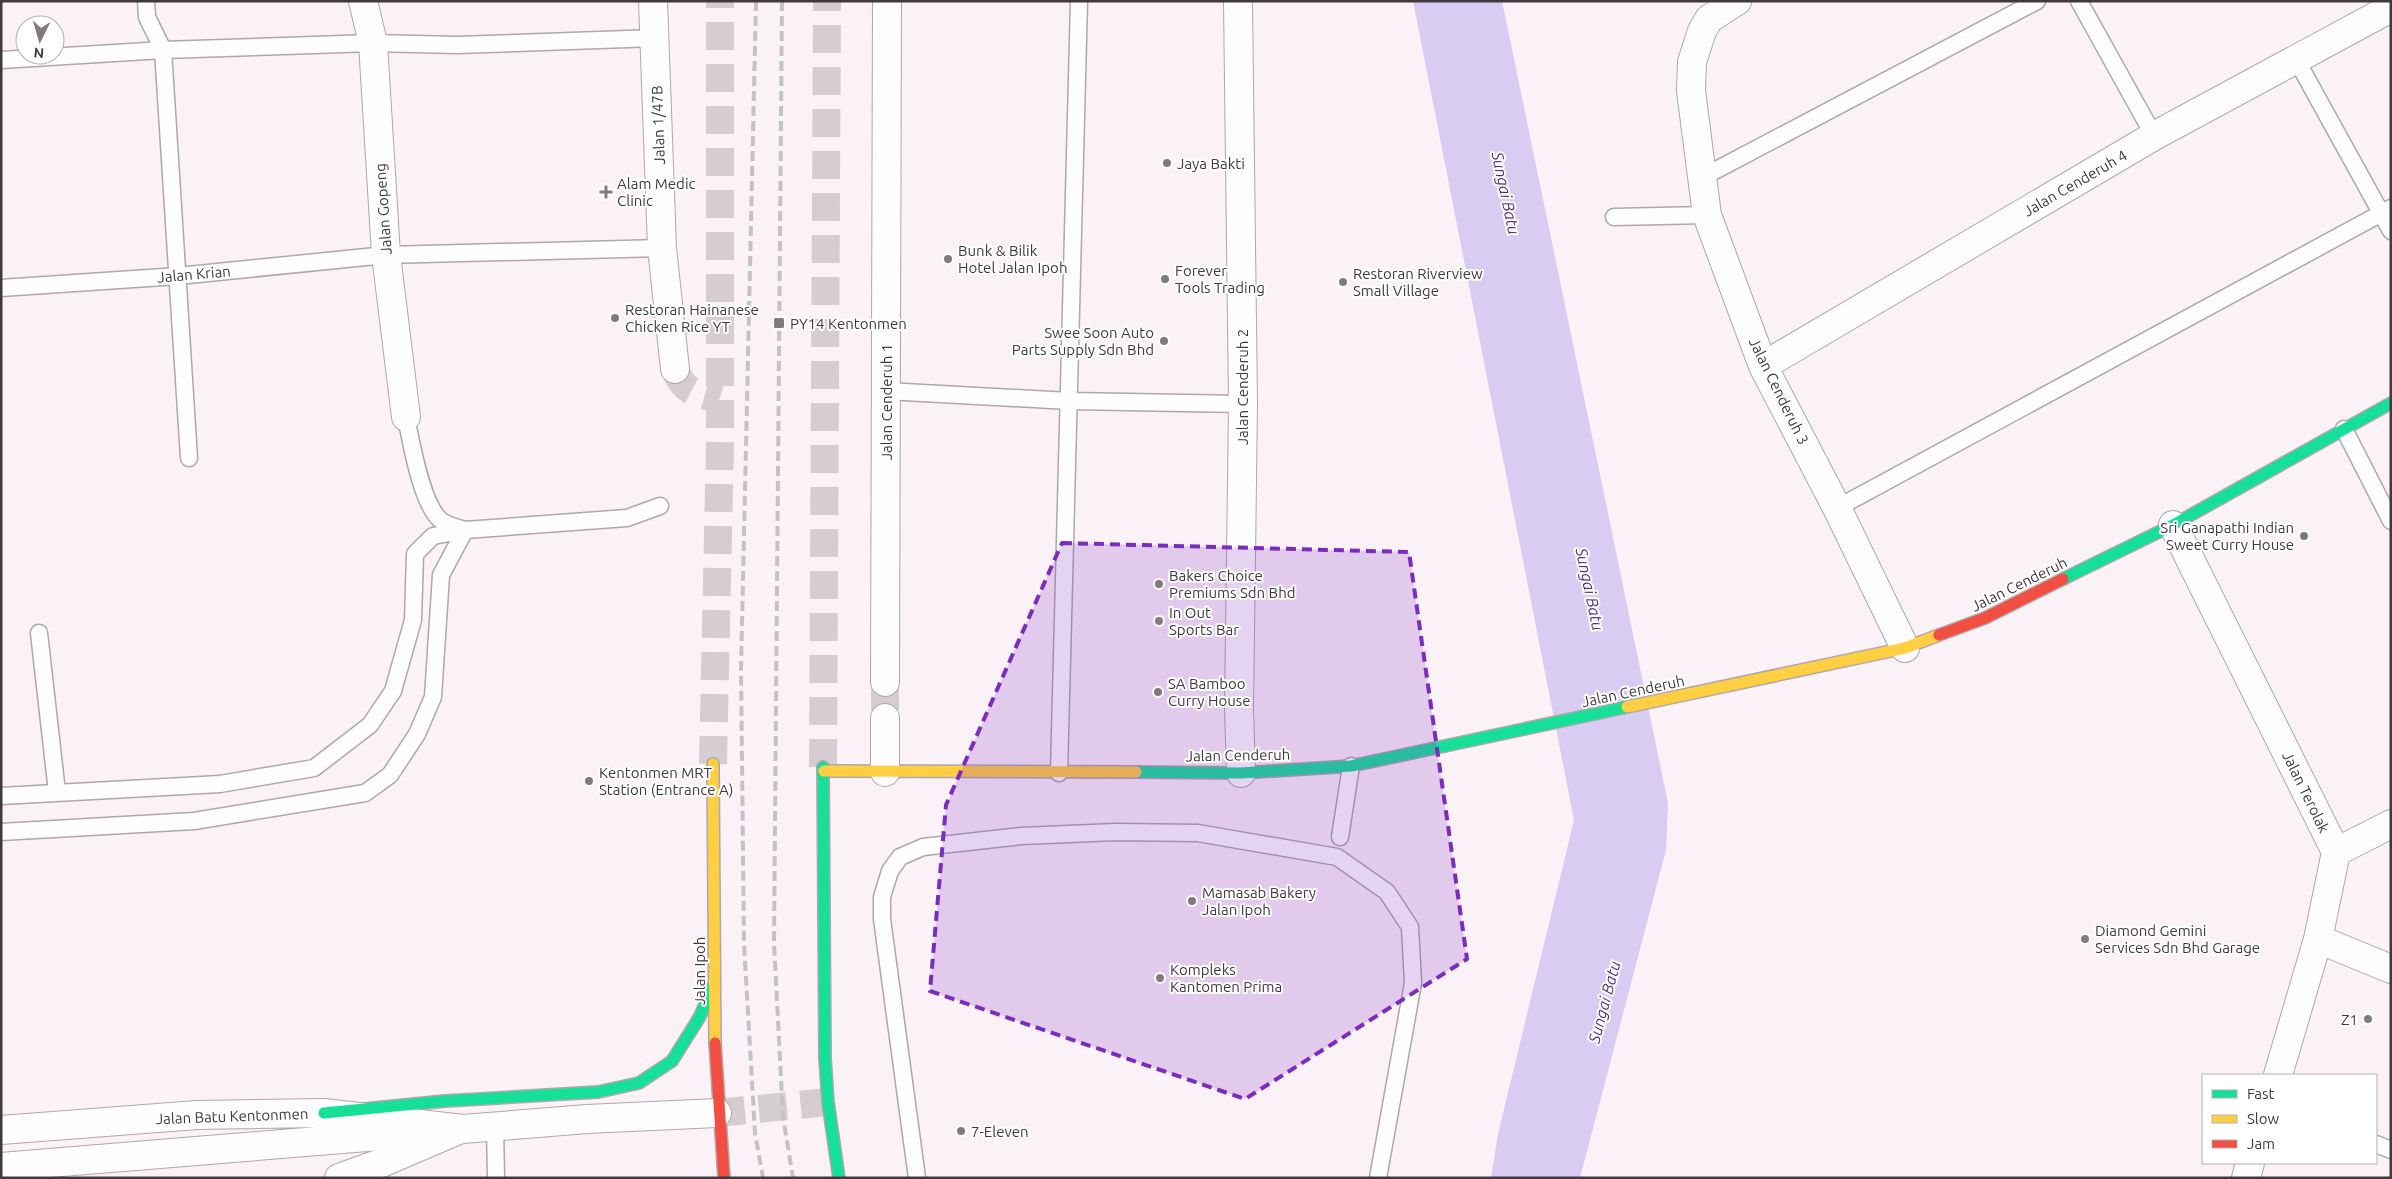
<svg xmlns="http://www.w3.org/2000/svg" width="2392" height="1179" font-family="Ubuntu,sans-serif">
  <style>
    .water { fill: #d8ccf3 }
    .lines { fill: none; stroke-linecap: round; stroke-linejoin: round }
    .street-tunnel { stroke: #d5cdd2; stroke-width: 28; stroke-dasharray: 28 14; stroke-linecap: butt }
    .primary-tunnel { stroke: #d5cdd2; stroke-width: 28; stroke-dasharray: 28 14; stroke-linecap: butt }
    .lane-casing { stroke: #aea7ab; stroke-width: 19 }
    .street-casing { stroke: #aea7ab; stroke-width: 30 }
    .fast-casing { stroke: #aea7ab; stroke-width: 14 }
    .slow-casing { stroke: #aea7ab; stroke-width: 14 }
    .jam-casing { stroke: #aea7ab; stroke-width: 14 }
    .lane { stroke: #fefdfe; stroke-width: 16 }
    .street { stroke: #fefdfe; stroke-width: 28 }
    .fast { stroke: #16e098; stroke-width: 11 }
    .slow { stroke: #ffcf43; stroke-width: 11 }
    .jam { stroke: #f24e42; stroke-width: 11 }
    .rail { stroke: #c4c2c4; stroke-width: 4; stroke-dasharray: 10 5; stroke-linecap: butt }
    .marked { fill: #7b2cbf; fill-opacity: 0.2; stroke: #7b2cbf; stroke-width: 4; stroke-dasharray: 10 6; stroke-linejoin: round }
    .poi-dot { fill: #817a7f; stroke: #fff; stroke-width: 2 }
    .labels { text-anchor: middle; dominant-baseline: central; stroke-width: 4; stroke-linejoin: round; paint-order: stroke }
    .street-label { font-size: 15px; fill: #40393e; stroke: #fff }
    .poi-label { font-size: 15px; fill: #40393e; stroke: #fff; text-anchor: start }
    .water-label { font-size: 16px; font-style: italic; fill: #512b8f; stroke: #fff }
  </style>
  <rect width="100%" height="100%" fill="#faf2f7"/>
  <!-- water -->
  <path class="water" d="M1413,1H1502L1668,803L1666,850L1580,1178H1491L1498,1134L1574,820Z"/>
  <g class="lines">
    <!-- street-tunnel -->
    <path class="street-tunnel" d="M675,369C684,394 696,392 719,400
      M885,682V718
      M717,1113L828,1102"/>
    <!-- primary-tunnel -->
    <path class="primary-tunnel" d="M713,764L720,442V1
      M823,767L827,1"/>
    <!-- lane casing -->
    <g class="lane-casing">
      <path id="lane" d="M146,1L147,17L163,50L189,458
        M2079,1L2154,136
        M2296,59L2391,231
        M1,60L163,50L373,43L457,45L656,38
        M1701,178L2037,1
        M1614,217L1707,215
        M1,288L178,276L386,255L662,248
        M886,391L1069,401L1243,404
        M2344,429L2391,521
        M1837,508L2391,208
        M39,633L57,792
        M1059,773L1079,1
        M1,796L220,784L314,768L370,725L393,691L413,620L415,554L433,536L465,530L627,518L660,506
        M1,832L194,821L365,793L390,775L417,734L433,697L441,575L465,530C458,528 449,526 443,522C422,509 411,441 406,417
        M1340,837L1351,766
        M495,1126L496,1178
        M2376,1144L2391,1150
        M917,1178L882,919V897L890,871L900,857L923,847L1021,836L1116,832L1198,833L1337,857L1387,892L1410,927L1413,983L1378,1178"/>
    </g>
    <!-- street casing -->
    <g class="street-casing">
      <path id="street" d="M363,1L373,43L386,255L406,417
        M653,1L662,248L675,369
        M1238,1L1243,404L1239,709L1241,773
        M1737,1L1709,19L1702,31L1692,62L1691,91L1707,215L1763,366L1837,508L1905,648
        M1763,366L2154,136L2391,8
        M2173,525L2336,852L2318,939L2278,1075
        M885,682L887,1
        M885,718V772
        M2336,852L2391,824
        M2318,939L2391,969
        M1,1130L197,1115L324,1113L463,1129L587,1119L717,1113
        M1,1167L404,1134
        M339,1178L384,1162L461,1129
        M2246,1178L2250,1163"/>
    </g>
    <!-- fast casing -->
    <g class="fast-casing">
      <path id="fast" d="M2063,579L2173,525L2391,403
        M823,767L825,1058L828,1102L839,1178
        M1136,772L1241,773L1351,766L1627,707
        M324,1113L445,1101L598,1092L639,1083L672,1061L699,1018L714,985"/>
    </g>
    <!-- slow casing -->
    <g class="slow-casing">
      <path id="slow" d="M1627,707L1905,648L1939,635
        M713,764L715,1043
        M824,771L1136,772"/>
    </g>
    <!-- jam casing -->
    <g class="jam-casing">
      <path id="jam" d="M1939,635L1985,618L2063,579
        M715,1043L724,1178"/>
    </g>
    <!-- lane -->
    <use href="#lane" class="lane"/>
    <!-- street -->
    <use href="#street" class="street"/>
    <!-- fast -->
    <use href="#fast" class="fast"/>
    <!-- slow -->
    <use href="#slow" class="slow"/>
    <!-- jam -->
    <use href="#jam" class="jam"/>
    <!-- rail -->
    <path class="rail" d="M756,1L741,669L744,944L755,1133L763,1178
      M782,1L774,943L783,1117L793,1178"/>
  </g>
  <!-- marked area -->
  <path class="marked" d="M1062,543L1409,552L1467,959L1245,1099L930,991L946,805Z"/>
  <!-- markers -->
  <g class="poi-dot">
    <circle cx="1167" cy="163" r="5"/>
    <path d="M603.5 184.5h5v5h5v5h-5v5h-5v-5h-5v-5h5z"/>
    <circle cx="948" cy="259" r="5"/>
    <circle cx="1165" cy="279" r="5"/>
    <circle cx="1343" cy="282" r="5"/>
    <circle cx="615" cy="318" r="5"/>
    <rect x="773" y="317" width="12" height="12" rx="2.5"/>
    <circle cx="1164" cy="341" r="5"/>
    <circle cx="2304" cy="536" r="5"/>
    <circle cx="1159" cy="584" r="5"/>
    <circle cx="1159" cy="621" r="5"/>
    <circle cx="1158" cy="692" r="5"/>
    <circle cx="589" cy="781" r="5"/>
    <circle cx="1192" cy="901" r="5"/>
    <circle cx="2085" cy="939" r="5"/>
    <circle cx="1160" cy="978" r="5"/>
    <circle cx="2368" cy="1019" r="5"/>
    <circle cx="961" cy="1131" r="5"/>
  </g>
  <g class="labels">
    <!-- street labels -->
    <g class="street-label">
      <text transform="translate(658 125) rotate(-92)">Jalan 1/47B</text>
      <text transform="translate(2075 183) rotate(-30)">Jalan Cenderuh 4</text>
      <text transform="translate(383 209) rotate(-94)">Jalan Gopeng</text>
      <text transform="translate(194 274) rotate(-5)">Jalan Krian</text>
      <text transform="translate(1242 387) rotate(-90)">Jalan Cenderuh 2</text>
      <text transform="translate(1779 391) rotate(64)">Jalan Cenderuh 3</text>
      <text transform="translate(886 402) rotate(-90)">Jalan Cenderuh 1</text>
      <text transform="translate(2019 584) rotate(-26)">Jalan Cenderuh</text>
      <text transform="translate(1633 691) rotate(-12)">Jalan Cenderuh</text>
      <text transform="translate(1238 755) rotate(-1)">Jalan Cenderuh</text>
      <text transform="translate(2306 792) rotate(64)">Jalan Terolak</text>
      <text transform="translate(699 971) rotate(-90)">Jalan Ipoh</text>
      <text transform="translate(232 1116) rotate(-2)">Jalan Batu Kentonmen</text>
    </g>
    <!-- poi labels -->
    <g class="poi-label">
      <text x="1177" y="163">Jaya Bakti</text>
      <text x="617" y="183">Alam Medic<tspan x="617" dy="17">Clinic</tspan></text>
      <text x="958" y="250">Bunk &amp; Bilik<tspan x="958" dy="17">Hotel Jalan Ipoh</tspan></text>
      <text x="1175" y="270">Forever<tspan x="1175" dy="17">Tools Trading</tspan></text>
      <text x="1353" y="273">Restoran Riverview<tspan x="1353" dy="17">Small Village</tspan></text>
      <text x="625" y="309">Restoran Hainanese<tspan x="625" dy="17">Chicken Rice YT</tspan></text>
      <text x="790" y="323">PY14 Kentonmen</text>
      <text x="1154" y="332" text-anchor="end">Swee Soon Auto<tspan x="1154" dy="17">Parts Supply Sdn Bhd</tspan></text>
      <text x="2294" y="527" text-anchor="end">Sri Ganapathi Indian<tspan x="2294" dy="17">Sweet Curry House</tspan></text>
      <text x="1169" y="575">Bakers Choice<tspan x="1169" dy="17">Premiums Sdn Bhd</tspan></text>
      <text x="1169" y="612">In Out<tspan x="1169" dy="17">Sports Bar</tspan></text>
      <text x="1168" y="683">SA Bamboo<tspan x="1168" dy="17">Curry House</tspan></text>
      <text x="599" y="772">Kentonmen MRT<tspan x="599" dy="17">Station (Entrance A)</tspan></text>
      <text x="1202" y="892">Mamasab Bakery<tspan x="1202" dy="17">Jalan Ipoh</tspan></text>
      <text x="2095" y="930">Diamond Gemini<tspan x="2095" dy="17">Services Sdn Bhd Garage</tspan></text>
      <text x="1170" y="969">Kompleks<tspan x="1170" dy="17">Kantomen Prima</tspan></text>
      <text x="2358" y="1019" text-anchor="end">Z1</text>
      <text x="971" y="1131">7-Eleven</text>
    </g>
    <!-- water labels -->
    <g class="water-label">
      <text transform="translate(1506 193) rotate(78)">Sungai Batu</text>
      <text transform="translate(1590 589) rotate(78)">Sungai Batu</text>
      <text transform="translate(1604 1002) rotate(-75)">Sungai Batu</text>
    </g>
  </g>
  <!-- border -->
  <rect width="2392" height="1179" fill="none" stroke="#40393e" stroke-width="5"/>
  <!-- legend -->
  <rect x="2202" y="1074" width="175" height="90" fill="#ffffff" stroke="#b3b0b2"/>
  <rect x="2212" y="1090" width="25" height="8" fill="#16e098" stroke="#b3b0b2"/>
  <text x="2247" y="1099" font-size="15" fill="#40393e">Fast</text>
  <rect x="2212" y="1115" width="25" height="8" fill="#ffcf43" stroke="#b3b0b2"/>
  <text x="2247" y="1124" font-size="15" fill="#40393e">Slow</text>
  <rect x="2212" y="1140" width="25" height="8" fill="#f24e42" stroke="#b3b0b2"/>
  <text x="2247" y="1149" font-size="15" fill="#40393e">Jam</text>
  <!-- north arrow -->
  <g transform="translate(40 40) rotate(185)"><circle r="24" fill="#ffffff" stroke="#b3b0b2"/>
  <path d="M0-4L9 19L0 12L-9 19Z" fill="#817a7f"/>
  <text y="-8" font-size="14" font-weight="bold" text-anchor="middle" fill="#40393e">N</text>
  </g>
</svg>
